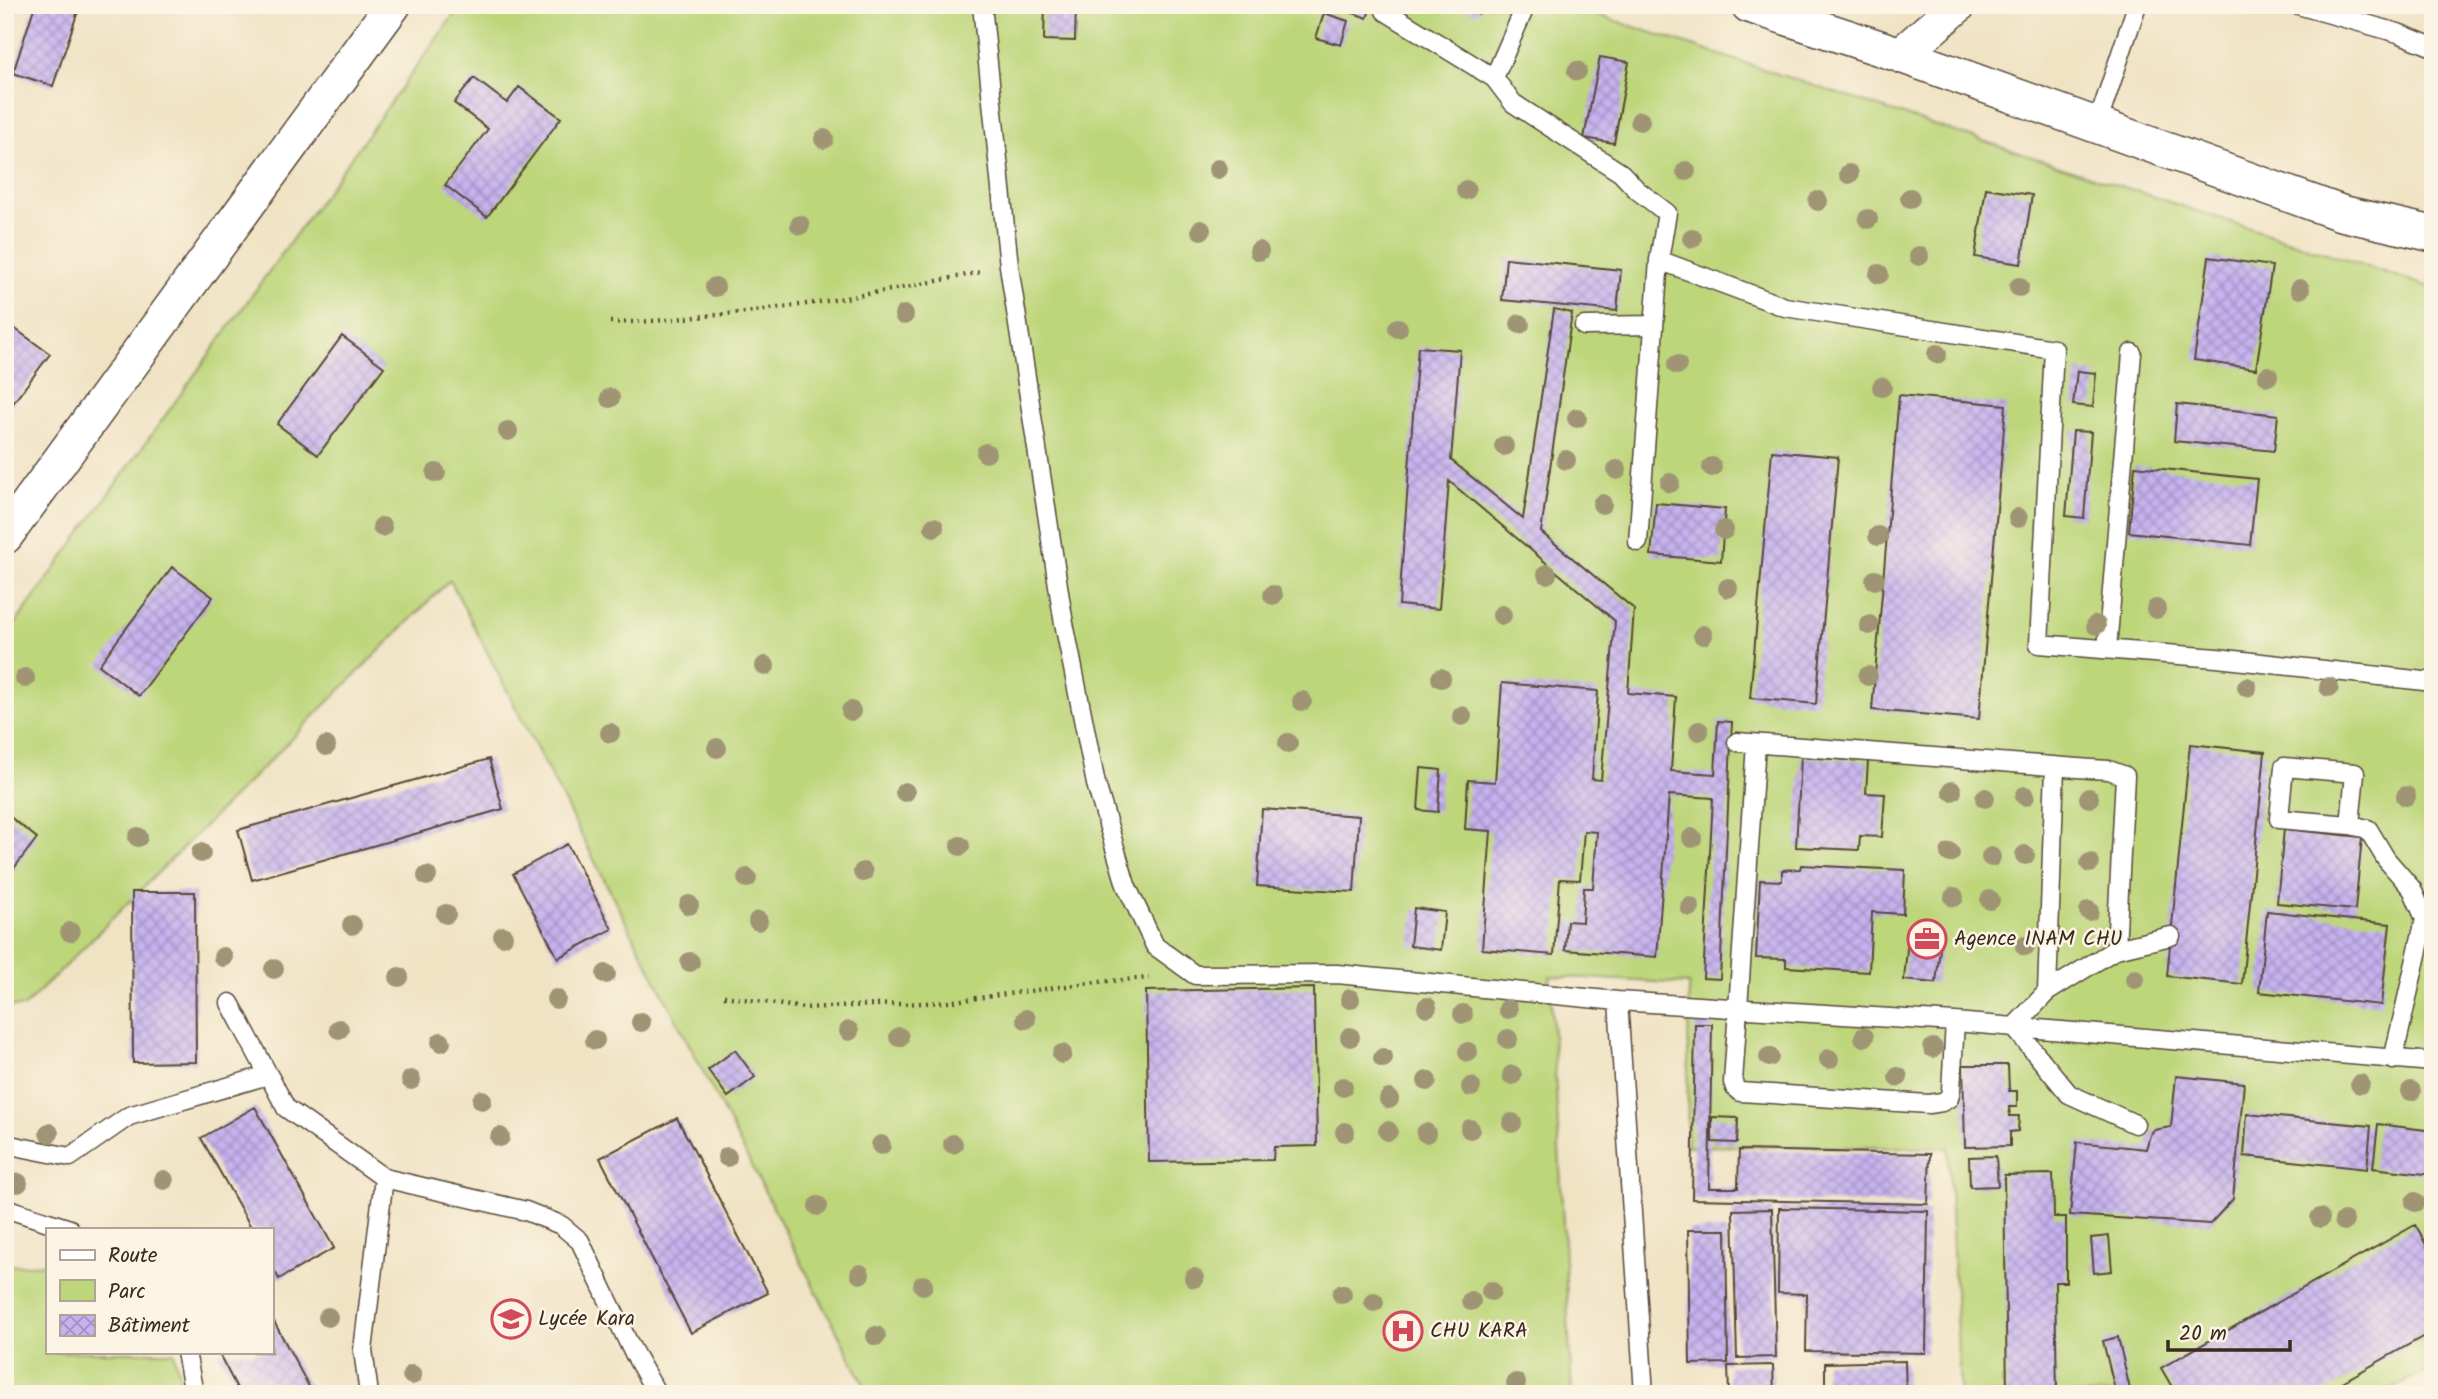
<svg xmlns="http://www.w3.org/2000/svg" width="2438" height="1399" font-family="Kalam,sans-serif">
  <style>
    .green { fill: #bdd67a; stroke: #7c804c; stroke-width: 2 }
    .building { fill: url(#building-cross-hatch) }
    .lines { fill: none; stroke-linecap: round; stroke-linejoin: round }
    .service-casing { stroke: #564637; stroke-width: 21 }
    .minor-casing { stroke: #564637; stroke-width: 38 }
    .path { stroke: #564637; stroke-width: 4.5; stroke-dasharray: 2 5; stroke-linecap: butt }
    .service { stroke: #fff; stroke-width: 18 }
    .minor { stroke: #fff; stroke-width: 35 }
    .tree { fill: #9f9575 }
    .labels { text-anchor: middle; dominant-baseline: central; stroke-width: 5; stroke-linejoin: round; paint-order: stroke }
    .poi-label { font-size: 21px; fill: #3b2a1e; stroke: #fcf5e5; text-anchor: start }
  </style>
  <defs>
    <pattern id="building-cross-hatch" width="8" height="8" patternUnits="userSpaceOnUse" patternTransform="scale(1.75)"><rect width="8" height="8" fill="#c6b2ef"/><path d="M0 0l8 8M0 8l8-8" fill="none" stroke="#a291c1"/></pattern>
  </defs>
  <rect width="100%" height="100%" fill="#fcf5e5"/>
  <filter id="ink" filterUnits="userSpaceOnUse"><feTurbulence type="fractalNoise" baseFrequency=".0143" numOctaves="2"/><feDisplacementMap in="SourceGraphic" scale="14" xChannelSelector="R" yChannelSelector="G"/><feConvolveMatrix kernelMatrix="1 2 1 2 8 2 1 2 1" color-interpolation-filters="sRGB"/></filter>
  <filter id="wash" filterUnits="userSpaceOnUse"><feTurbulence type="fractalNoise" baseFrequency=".00686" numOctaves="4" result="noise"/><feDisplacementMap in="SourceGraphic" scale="28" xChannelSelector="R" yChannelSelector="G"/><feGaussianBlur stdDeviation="1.57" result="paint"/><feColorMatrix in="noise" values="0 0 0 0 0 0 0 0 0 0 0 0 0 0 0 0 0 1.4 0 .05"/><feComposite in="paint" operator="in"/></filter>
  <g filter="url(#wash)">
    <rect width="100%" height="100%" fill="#f0e3c4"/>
    <!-- green -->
    <path class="green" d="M461,5H1567L2433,288V1368L2383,1394H1960L1948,1148L1687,1146L1689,984L1550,976L1572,1394H869L450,580L24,1007L5,1006V638Z
      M47,1264V1352H174L183,1394H5V1266Z"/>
    <g id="blocks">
      <!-- building -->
      <path class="building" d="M35,5H80L53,86L13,73Z
        M1045,5H1076L1075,41L1044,40Z
        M1331,5H1372L1367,18Z
        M1456,5H1481L1478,14Z
        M1324,13L1348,21L1341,45L1316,38Z
        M1600,57L1629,62L1614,143L1584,138Z
        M474,78L507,103L519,87L561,118L487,217L445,185L488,129L454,103Z
        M1986,188L2032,195L2021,264L1975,257Z
        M2209,257L2272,266L2256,369L2194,360Z
        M1506,258L1621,270L1617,311L1502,300Z
        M1554,309L1572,313L1541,532L1634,609L1628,693L1676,697L1671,771L1715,774L1718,721L1732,722L1720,979L1703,978L1713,798L1669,795L1657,957L1565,950L1567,921L1582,922L1584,888H1593L1597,832L1584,831L1580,880L1560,879L1554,955L1482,949L1491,831L1465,829L1468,780L1495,782L1502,683L1598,691L1592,779L1601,780L1615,621L1449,481L1439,609L1399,605L1418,347L1460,350L1451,460L1523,519Z
        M14,328L50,354L5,414V340Z
        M342,336L384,367L318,455L277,424Z
        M2077,371L2096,373L2093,407L2073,405Z
        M1899,395L2006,405L1979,719L1872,710Z
        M2177,404L2278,415L2274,451L2174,441Z
        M2073,431L2091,432L2084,518L2066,516Z
        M1772,451L1838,457L1816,704L1750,698Z
        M2135,466L2257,479L2250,545L2129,532Z
        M1656,503L1725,509L1721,561L1651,555Z
        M172,567L213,597L139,696L99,665Z
        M2190,744L2265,752L2242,984L2167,976Z
        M1801,757L1868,761L1866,793L1885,794L1882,837L1860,836L1859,850L1796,847Z
        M489,759L503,809L252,880L238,830Z
        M1421,768L1441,770L1438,812L1418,810Z
        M1262,809L1359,816L1354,892L1257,886Z
        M5,813L37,838L5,880Z
        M2284,829L2362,837L2355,910L2277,903Z
        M567,844L612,929L558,958L513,874Z
        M1801,865L1905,870L1903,914L1872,912L1869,972L1786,967V959L1756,958L1760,880L1782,881V870L1800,869Z
        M132,892H195L196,1062L133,1063Z
        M1414,908L1445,912L1441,950L1410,946Z
        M2267,911L2390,924L2381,1005L2259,992Z
        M1909,928L1942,931L1936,983L1904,980Z
        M1314,988L1317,1146L1274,1147L1273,1160L1149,1162L1146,991Z
        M1695,1024H1712L1709,1188H1738L1739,1150L1930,1154L1928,1204L1692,1199Z
        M735,1050L755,1077L728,1097L708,1070Z
        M1963,1065H2008L2009,1091H2017V1107H2009L2010,1116H2019L2018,1131L2010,1132V1146L1965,1147Z
        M2176,1076L2244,1083L2233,1199L2210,1224L2070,1215L2077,1142L2146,1149L2150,1135L2154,1130L2171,1127Z
        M255,1107L334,1248L279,1279L271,1264V1229H252L201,1138Z
        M2247,1114L2371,1126L2367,1169L2244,1156Z
        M1712,1117L1738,1118L1737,1143L1712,1142Z
        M677,1118L768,1293L691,1333L600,1158Z
        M2378,1124L2433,1131V1175L2373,1168Z
        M1996,1156L1998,1186L1970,1187L1969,1157Z
        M2053,1174L2054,1217H2066V1282H2055L2057,1394H2007L2004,1175Z
        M1779,1208L1928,1211L1926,1353L1806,1351L1807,1294L1778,1293Z
        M1772,1209L1776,1357L1737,1358L1733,1210Z
        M2415,1225L2433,1257V1331L2321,1394H2176L2161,1368Z
        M1688,1230H1726L1728,1363L1690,1364Z
        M2109,1236L2112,1271L2094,1273L2091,1238Z
        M271,1316L313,1394H240L218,1352H271Z
        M2118,1337L2131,1394H2116L2103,1341Z
        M1905,1361L1906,1394H1825V1363Z
        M1773,1365L1774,1394H1729L1728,1366Z"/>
    </g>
  </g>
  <g filter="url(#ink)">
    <use href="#blocks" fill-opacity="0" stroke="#564637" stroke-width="2"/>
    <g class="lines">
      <!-- service casing -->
      <g class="service-casing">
        <path id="service" d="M982,5L1009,266L1063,618L1096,784L1126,885L1155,946L1195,975L1337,974L1618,1001L1955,1022L2433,1062
          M2298,5L2398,33L2433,47
          M1385,11L1494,78L1513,103L1621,173L1637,190L1667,213L1659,260L1638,542
          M1494,78L1526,5
          M2097,125L2137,5
          M1659,260L1785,307L2054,349L2039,644L2217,658L2433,682
          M1584,326L1654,325
          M2107,649L2132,353
          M1737,742L2091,769L2109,770L2125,776L2116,949
          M1756,744L1733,1082L1735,1088L1740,1092L1929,1104L1942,1102L1949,1098L1951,1090L1955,1022
          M2055,767L2047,992L2014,1027L2069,1094L2135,1124
          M2350,825L2355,773L2284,767L2279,819L2350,825L2368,829L2386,859L2412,889L2425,919H2433
          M2047,992L2116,949L2171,936
          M1618,1001L1644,1394
          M230,1003L286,1108L384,1178L526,1211L561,1225L580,1241L630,1346L657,1394
          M2393,1060L2425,919
          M5,1144L70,1157L129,1116L268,1075
          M5,1208L70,1229
          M186,1352L194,1394
          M369,1394L363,1350L384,1178"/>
      </g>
      <!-- minor casing -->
      <g class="minor-casing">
        <path id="minor" d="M1749,5L1901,55L2341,213L2433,234
          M1901,55L1958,5
          M5,536L393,5"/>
      </g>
      <!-- path -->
      <path class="path" d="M610,322C642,323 674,319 706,316C798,308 890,291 981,272
        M724,996L803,1008L947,1002L1097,982L1149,978"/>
      <!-- service -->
      <use href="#service" class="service"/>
      <!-- minor -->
      <use href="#minor" class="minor"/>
    </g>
    <!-- trees -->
    <g class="tree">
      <circle cx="1577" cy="71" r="10"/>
      <circle cx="1640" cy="121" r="10"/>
      <circle cx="824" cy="139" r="10"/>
      <circle cx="1218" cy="169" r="10"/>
      <circle cx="1686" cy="171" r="10"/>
      <circle cx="1849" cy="174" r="10"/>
      <circle cx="1466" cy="190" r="10"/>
      <circle cx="1910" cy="198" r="10"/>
      <circle cx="1818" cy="201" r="10"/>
      <circle cx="1868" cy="219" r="10"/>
      <circle cx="800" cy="225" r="10"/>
      <circle cx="1201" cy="230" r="10"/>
      <circle cx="1692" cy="238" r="10"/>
      <circle cx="1259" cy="251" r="10"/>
      <circle cx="1919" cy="256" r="10"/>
      <circle cx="1879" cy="274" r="10"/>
      <circle cx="715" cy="287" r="10"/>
      <circle cx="2019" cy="287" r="10"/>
      <circle cx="2300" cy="289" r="10"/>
      <circle cx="904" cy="315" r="10"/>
      <circle cx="1520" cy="324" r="10"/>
      <circle cx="1398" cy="328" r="10"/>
      <circle cx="1937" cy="354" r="10"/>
      <circle cx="1677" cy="365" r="10"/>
      <circle cx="2268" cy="376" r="10"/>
      <circle cx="1882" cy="387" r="10"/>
      <circle cx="610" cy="398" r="10"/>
      <circle cx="1577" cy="418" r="10"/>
      <circle cx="508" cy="431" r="10"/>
      <circle cx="1504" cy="446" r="10"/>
      <circle cx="986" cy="453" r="10"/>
      <circle cx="1566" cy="460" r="10"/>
      <circle cx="1712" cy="467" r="10"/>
      <circle cx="1617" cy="470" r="10"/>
      <circle cx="436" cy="473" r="10"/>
      <circle cx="1670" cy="483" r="10"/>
      <circle cx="1602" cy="504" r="10"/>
      <circle cx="2018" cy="518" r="10"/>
      <circle cx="382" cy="527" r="10"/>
      <circle cx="934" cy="527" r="10"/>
      <circle cx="1724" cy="530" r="10"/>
      <circle cx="1878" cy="536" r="10"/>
      <circle cx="1547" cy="574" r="10"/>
      <circle cx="1875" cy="580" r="10"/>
      <circle cx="1728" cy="588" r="10"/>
      <circle cx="1273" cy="595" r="10"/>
      <circle cx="2156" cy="609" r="10"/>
      <circle cx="1502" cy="615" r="10"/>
      <circle cx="1869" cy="625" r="10"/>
      <circle cx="2096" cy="625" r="10"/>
      <circle cx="1703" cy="635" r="10"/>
      <circle cx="765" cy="666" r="10"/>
      <circle cx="1868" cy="676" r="10"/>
      <circle cx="25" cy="678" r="10"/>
      <circle cx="1441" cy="678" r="10"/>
      <circle cx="2247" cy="687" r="10"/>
      <circle cx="2329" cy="687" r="10"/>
      <circle cx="1302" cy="701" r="10"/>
      <circle cx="851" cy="711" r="10"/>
      <circle cx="1462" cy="716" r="10"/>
      <circle cx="1699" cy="731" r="10"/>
      <circle cx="610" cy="733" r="10"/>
      <circle cx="1288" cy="743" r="10"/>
      <circle cx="326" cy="746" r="10"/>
      <circle cx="717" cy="748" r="10"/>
      <circle cx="1952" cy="791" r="10"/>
      <circle cx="905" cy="792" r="10"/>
      <circle cx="2025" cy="796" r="10"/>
      <circle cx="2406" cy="796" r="10"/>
      <circle cx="1985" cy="798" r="10"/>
      <circle cx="2089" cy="798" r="10"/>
      <circle cx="138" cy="837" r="10"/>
      <circle cx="1692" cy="838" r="10"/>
      <circle cx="960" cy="846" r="10"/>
      <circle cx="201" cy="853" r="10"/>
      <circle cx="1950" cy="853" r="10"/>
      <circle cx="2025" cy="855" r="10"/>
      <circle cx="1991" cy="857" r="10"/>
      <circle cx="2090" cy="863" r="10"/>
      <circle cx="863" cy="872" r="10"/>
      <circle cx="427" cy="876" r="10"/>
      <circle cx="747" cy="878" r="10"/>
      <circle cx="1954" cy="897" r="10"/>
      <circle cx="1990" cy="900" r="10"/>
      <circle cx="689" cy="905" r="10"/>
      <circle cx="1690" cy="907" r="10"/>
      <circle cx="2089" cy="911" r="10"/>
      <circle cx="446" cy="914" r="10"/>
      <circle cx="758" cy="921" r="10"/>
      <circle cx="352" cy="925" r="10"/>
      <circle cx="70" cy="932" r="10"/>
      <circle cx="503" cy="936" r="10"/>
      <circle cx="2025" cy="946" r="10"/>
      <circle cx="223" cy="957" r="10"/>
      <circle cx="690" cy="962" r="10"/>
      <circle cx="274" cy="969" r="10"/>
      <circle cx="606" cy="974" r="10"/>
      <circle cx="399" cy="977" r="10"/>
      <circle cx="2135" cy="979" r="10"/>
      <circle cx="556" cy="999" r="10"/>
      <circle cx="1350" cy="999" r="10"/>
      <circle cx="1427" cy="1007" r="10"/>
      <circle cx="1508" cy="1009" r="10"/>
      <circle cx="1463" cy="1014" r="10"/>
      <circle cx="1026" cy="1019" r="10"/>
      <circle cx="641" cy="1022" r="10"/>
      <circle cx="339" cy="1029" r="10"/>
      <circle cx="849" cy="1031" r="10"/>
      <circle cx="899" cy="1037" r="10"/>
      <circle cx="1350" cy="1037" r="10"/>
      <circle cx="1864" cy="1037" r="10"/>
      <circle cx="1508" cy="1039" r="10"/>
      <circle cx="595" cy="1040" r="10"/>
      <circle cx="441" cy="1042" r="10"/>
      <circle cx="1933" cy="1048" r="10"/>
      <circle cx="1468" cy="1052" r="10"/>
      <circle cx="1062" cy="1054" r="10"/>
      <circle cx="1769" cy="1057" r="10"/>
      <circle cx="1383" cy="1058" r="10"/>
      <circle cx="1829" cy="1059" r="10"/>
      <circle cx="1512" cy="1075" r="10"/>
      <circle cx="1898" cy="1077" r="10"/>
      <circle cx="411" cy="1080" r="10"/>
      <circle cx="1427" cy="1081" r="10"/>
      <circle cx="2360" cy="1084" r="10"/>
      <circle cx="1343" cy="1087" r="10"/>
      <circle cx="1471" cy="1087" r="10"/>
      <circle cx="2411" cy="1091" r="10"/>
      <circle cx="1389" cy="1099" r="10"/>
      <circle cx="482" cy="1100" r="10"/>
      <circle cx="1512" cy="1123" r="10"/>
      <circle cx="1470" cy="1129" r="10"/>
      <circle cx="1388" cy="1131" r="10"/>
      <circle cx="1345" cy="1132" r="10"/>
      <circle cx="49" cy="1133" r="10"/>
      <circle cx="1426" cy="1133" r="10"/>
      <circle cx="500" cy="1137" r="10"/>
      <circle cx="953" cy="1144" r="10"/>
      <circle cx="881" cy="1145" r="10"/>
      <circle cx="727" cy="1157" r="10"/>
      <circle cx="164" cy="1180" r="10"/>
      <circle cx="18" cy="1183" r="10"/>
      <circle cx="2415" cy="1202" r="10"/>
      <circle cx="818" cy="1206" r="10"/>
      <circle cx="2320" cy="1218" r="10"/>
      <circle cx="2344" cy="1221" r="10"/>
      <circle cx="860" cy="1274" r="10"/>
      <circle cx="1194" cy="1278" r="10"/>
      <circle cx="923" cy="1285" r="10"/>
      <circle cx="1491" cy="1291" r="10"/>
      <circle cx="1342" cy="1294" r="10"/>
      <circle cx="1471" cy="1301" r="10"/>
      <circle cx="1374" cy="1302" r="10"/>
      <circle cx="328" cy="1317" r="10"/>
      <circle cx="876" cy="1336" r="10"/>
      <circle cx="412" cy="1375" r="10"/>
      <circle cx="1516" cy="1383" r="10"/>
    </g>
  </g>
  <!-- icons -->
  <defs>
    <g id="office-ring" transform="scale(2.0125)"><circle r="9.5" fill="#fcf5e5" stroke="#d1495b" stroke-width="1.5"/><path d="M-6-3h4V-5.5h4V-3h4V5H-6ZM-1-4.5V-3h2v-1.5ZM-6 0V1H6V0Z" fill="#d1495b"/></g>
    <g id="school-ring" transform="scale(2.0125)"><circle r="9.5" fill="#fcf5e5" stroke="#d1495b" stroke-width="1.5"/><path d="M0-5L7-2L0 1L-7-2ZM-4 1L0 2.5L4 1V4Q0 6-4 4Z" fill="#d1495b"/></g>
    <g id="hospital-ring" transform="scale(2.0125)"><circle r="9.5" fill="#fcf5e5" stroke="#d1495b" stroke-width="1.5"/><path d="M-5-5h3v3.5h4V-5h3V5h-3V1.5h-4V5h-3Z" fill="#d1495b"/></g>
  </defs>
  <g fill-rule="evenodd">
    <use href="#office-ring" x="1927" y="939"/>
    <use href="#school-ring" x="511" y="1319"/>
    <use href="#hospital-ring" x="1403" y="1331"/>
  </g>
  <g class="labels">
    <!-- poi labels -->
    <g class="poi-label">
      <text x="1954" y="939">Agence INAM CHU</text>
      <text x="538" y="1319">Lycée Kara</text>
      <text x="1430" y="1331">CHU KARA</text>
    </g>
  </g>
  <!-- margin -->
  <rect width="2438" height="1399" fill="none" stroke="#fcf5e5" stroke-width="28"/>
  <!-- legend -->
  <rect x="46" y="1228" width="228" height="126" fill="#fcf5e5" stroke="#afa495" stroke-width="2"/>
  <rect x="60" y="1250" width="35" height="10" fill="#ffffff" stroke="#afa495" stroke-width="2"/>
  <text x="108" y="1262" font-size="21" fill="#3b2a1e">Route</text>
  <rect x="60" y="1280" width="35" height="21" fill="#bdd67a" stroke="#afa495" stroke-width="2"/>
  <text x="108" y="1298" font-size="21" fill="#3b2a1e">Parc</text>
  <rect x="60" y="1315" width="35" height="21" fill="url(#building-cross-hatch)" stroke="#afa495" stroke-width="2"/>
  <text x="108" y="1332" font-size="21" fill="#3b2a1e">Bâtiment</text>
  <!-- scale -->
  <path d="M2168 1340v10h122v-10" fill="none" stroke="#3b2a1e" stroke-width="3.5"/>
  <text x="2179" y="1340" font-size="21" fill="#3b2a1e" stroke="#fcf5e5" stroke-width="5" paint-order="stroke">20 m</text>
</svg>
